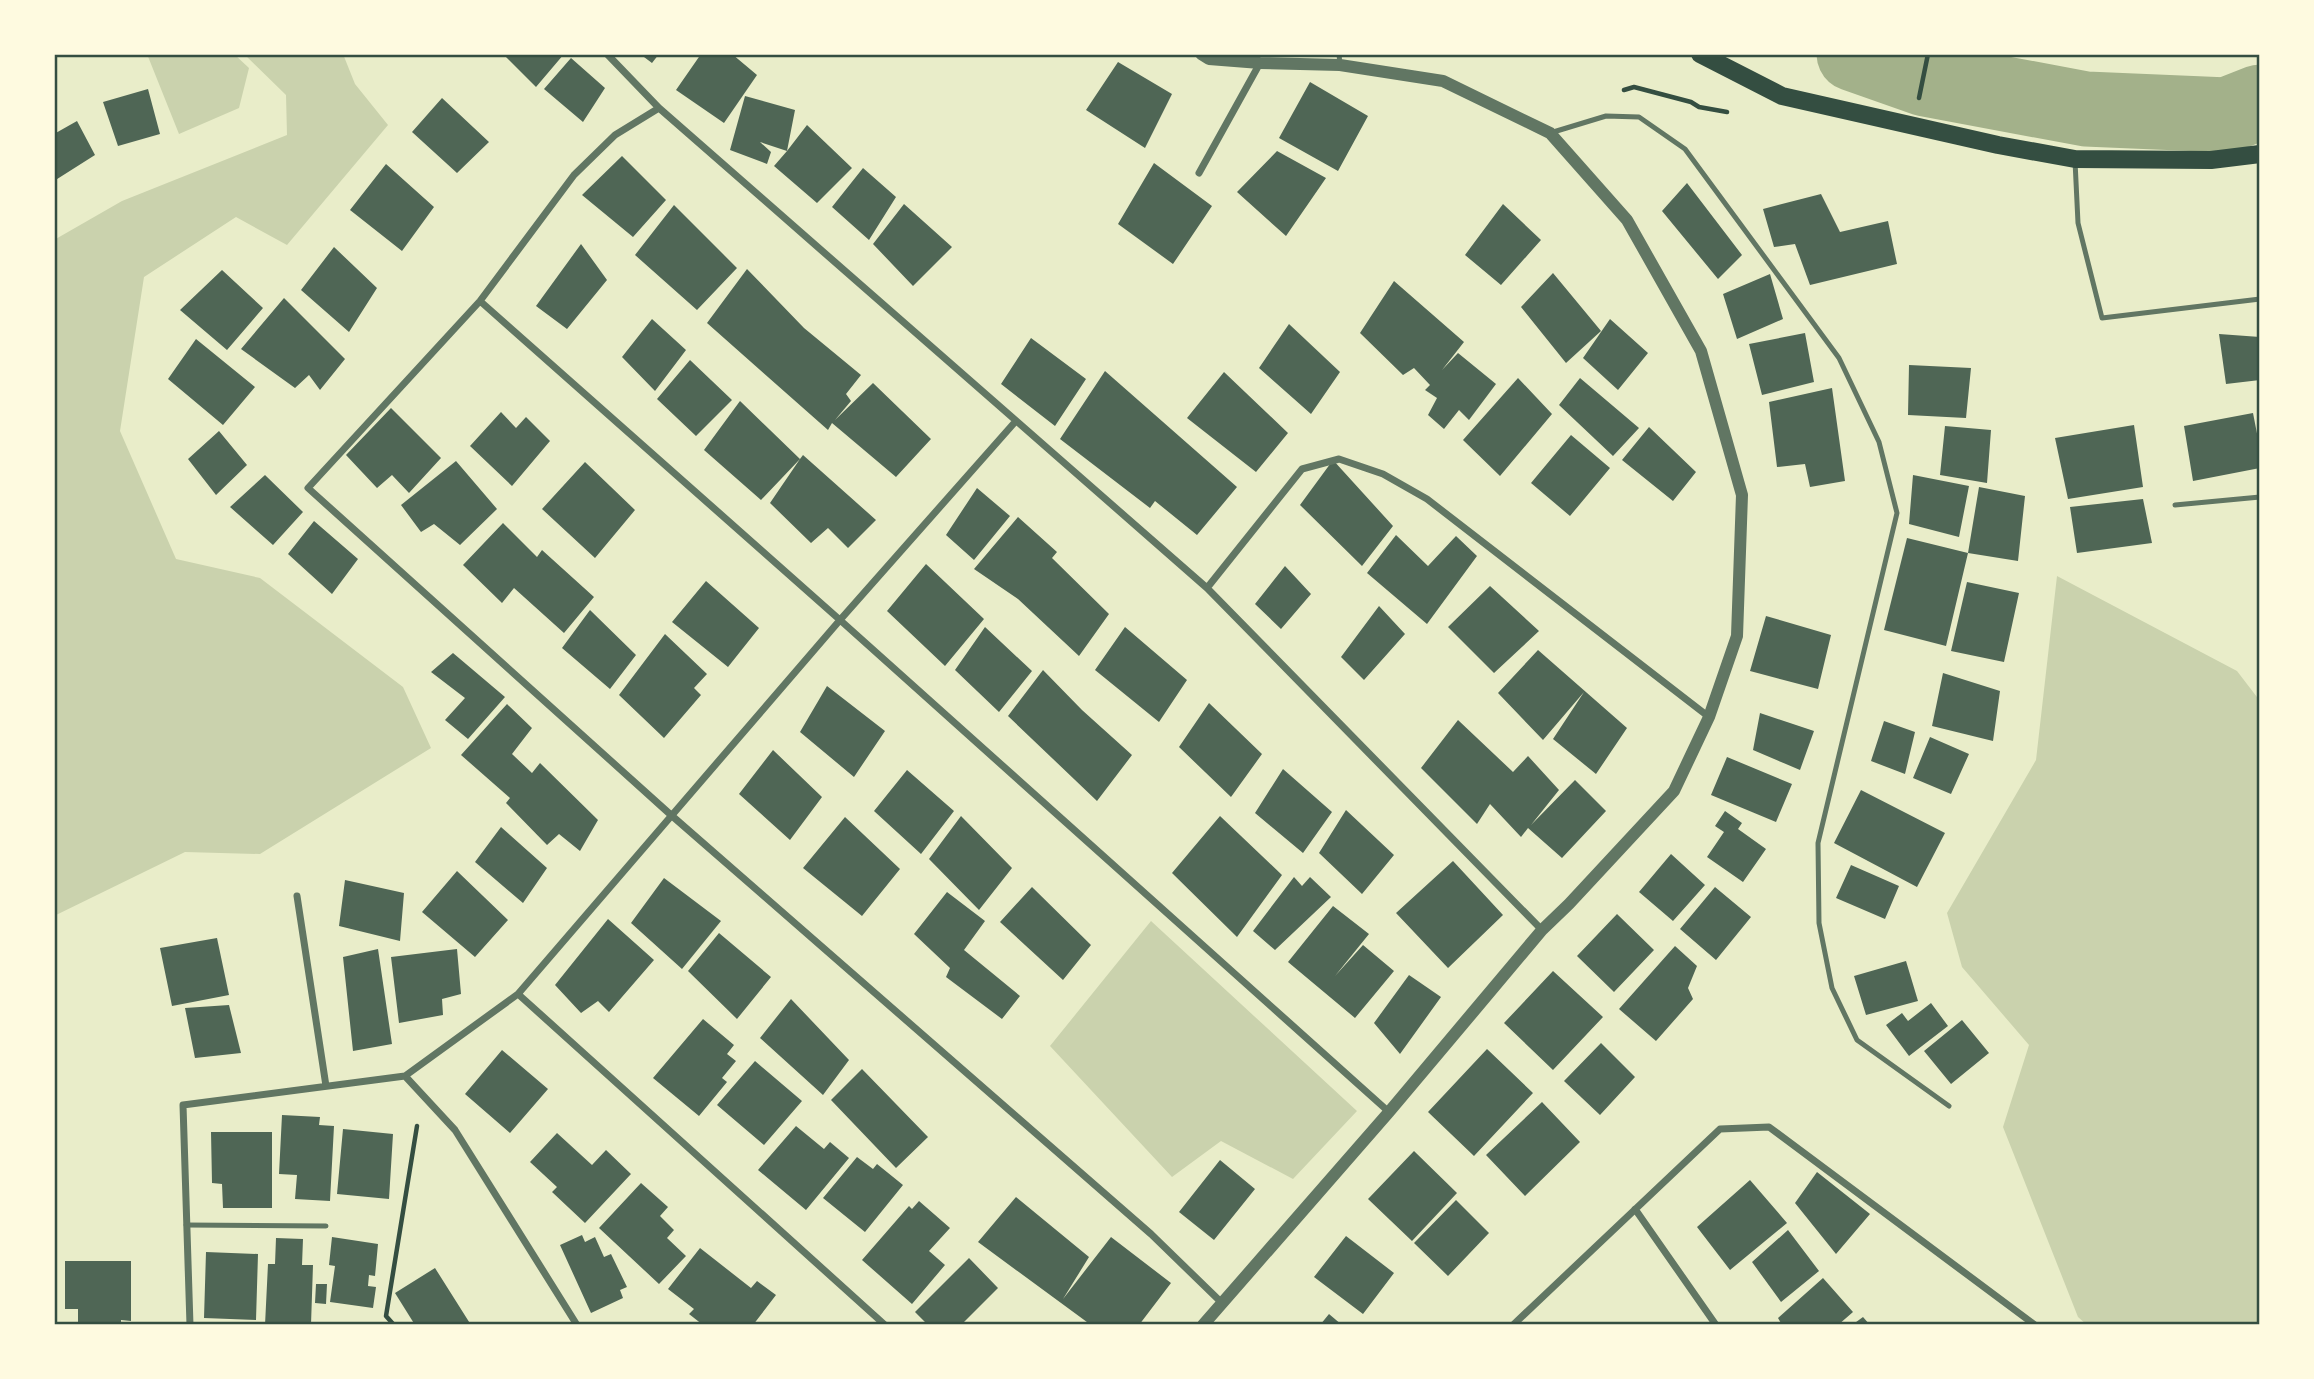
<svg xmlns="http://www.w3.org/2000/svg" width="2314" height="1379" font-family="Cabin,sans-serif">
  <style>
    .green { fill: #cad2ad }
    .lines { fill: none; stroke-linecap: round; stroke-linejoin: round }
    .river { stroke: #a3b18a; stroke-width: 75 }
    .building { fill: #4f6655 }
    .path { stroke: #344e41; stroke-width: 4.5 }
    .service { stroke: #617663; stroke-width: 5 }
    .minor { stroke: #617663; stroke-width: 7 }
    .tertiary { stroke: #617663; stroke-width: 12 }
    .primary { stroke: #344e41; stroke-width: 18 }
    .neatline { fill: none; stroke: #344e41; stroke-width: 2.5 }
  </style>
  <rect width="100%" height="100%" fill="#e9edc9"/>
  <!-- green -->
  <path class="green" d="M147,54H234L249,68L239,108L179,134Z
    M244,54H343L355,84L388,125L287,245L236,217L144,277L120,431L176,559L260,578L403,687L431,748L260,854L185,852L54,916V240L122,201L287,135L286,95Z
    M2057,576L2237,671L2260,701V1325H2087L2078,1317L2003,1127L2029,1045L1962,967L1947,913L2036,760Z
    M1151,921L1357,1111L1293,1179L1221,1141L1172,1177L1050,1046Z"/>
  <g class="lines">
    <!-- river -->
    <path class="river" d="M1854,54L1925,79L2086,109L2227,115L2260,102"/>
  </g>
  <!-- building -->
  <path class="building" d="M503,54H564L536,87Z
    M640,54H659L652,63Z
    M701,54H732L757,75L724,123L676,90Z
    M571,58L605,88L583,122L544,89Z
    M1118,62L1172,94L1145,148L1086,110Z
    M1310,82L1368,116L1338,171L1279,138Z
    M148,89L160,134L118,146L103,102Z
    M745,96L795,110L787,151L807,125L852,168L817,203L774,166L787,151L760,142L771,152L767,164L730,150Z
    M442,98L489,142L457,173L412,132Z
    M77,121L95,155L54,181V134Z
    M1277,151L1326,178L1286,236L1237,192Z
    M622,156L666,200L633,237L582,195Z
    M1154,163L1212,206L1173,264L1118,224Z
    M386,164L434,207L402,251L350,210Z
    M863,168L896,197L869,240L832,207Z
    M1687,183L1742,255L1718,279L1662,211Z
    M1821,194L1840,232L1888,221L1897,264L1810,285L1795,244L1774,247L1763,209Z
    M904,204L952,247L913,286L873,244Z
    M1503,204L1541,240L1501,285L1465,255Z
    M674,205L737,268L697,310L635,255Z
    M581,244L607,280L567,329L536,306Z
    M334,247L377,288L349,332L301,290Z
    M747,269L804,328L861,375L846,394L851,401L835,420L873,383L931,439L896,477L832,423L828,430L707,323Z
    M222,270L263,308L227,350L180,310Z
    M1553,273L1601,331L1566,363L1521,307Z
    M1770,274L1783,319L1737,339L1723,294Z
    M1394,281L1464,342L1442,370L1458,353L1496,384L1469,420L1459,410L1444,429L1428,415L1437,398L1425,390L1430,385L1414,368L1403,375L1360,333Z
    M284,298L345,359L320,390L309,375L295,388L241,349Z
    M652,319L686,350L655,391L622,357Z
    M1610,319L1648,353L1618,390L1583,358Z
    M1289,324L1340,372L1311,414L1259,368Z
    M1805,333L1814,382L1762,395L1749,344Z
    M2219,334L2260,337V380L2226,384Z
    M1031,338L1086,379L1055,426L1001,384Z
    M196,339L255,387L223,425L168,379Z
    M690,360L732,400L696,436L657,399Z
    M1909,365L1971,368L1966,418L1908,415Z
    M1105,371L1237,487L1197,535L1155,501L1150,508L1060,439Z
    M1224,372L1288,433L1256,472L1187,418Z
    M1518,378L1552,414L1500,476L1463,440Z
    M1580,378L1639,428L1613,456L1559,405Z
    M1832,388L1845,481L1810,487L1805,464L1777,467L1769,402Z
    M740,401L800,459L803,455L876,520L848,548L828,528L811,543L770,503L800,459L761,500L704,450Z
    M391,408L441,458L409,493L392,475L377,488L346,455Z
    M501,412L516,428L526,417L550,441L512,486L470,446Z
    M2253,413L2260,449V468L2193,481L2184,426Z
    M2134,425L2143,487L2068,499L2055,438Z
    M1945,426L1991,430L1987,483L1940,475Z
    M1649,427L1696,472L1673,501L1622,460Z
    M219,431L247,465L216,495L188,459Z
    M1571,435L1610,468L1570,516L1531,483Z
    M1333,460L1393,526L1362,566L1300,505Z
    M456,461L497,509L460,545L434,524L421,532L401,505Z
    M585,462L635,510L595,558L542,509Z
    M265,475L303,512L273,545L230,507Z
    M1913,475L1969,486L1959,537L1909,524Z
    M1979,487L2025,496L2018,561L1968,553Z
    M977,488L1010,516L974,560L946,535Z
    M2143,499L2152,543L2077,553L2070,507Z
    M1018,517L1057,552L1052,558L1109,614L1079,656L1018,599L974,569Z
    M314,521L358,559L332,594L288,554Z
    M503,523L537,557L542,550L594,597L564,633L514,588L502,603L463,565Z
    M1396,535L1428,566L1456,536L1477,556L1427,624L1367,573Z
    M1907,538L1968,553L1946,646L1884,630Z
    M926,564L984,619L945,666L887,611Z
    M1285,566L1311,594L1281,629L1255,604Z
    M706,581L759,628L728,667L672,622Z
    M1967,582L2019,593L2004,662L1951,651Z
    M1490,586L1539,631L1494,673L1448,627Z
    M1379,606L1405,634L1364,680L1341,657Z
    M590,610L636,655L610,689L562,648Z
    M1766,616L1831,635L1818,689L1750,671Z
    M985,627L1032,671L999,712L955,670Z
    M1125,627L1187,680L1159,722L1095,670Z
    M665,634L707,674L694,688L701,695L664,738L619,695Z
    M1538,650L1627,728L1596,774L1553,739L1584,692L1543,740L1498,693Z
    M453,653L505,697L468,739L445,720L465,698L431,672Z
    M1043,670L1082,710L1132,755L1097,801L1008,716Z
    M1943,673L2000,691L1993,741L1932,726Z
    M827,686L885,731L854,777L800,732Z
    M1209,703L1262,754L1231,797L1179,747Z
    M507,704L532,728L512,754L532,773L540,763L598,820L580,851L559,834L547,845L506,803L510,798L461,755Z
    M1760,713L1814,731L1800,770L1753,750Z
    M1458,720L1513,772L1528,756L1559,790L1531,825L1575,780L1606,811L1562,858L1528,828L1521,837L1490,804L1477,824L1421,768Z
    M1884,721L1915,732L1905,774L1871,761Z
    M1930,737L1969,754L1951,794L1913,778Z
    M773,750L822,797L790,840L739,794Z
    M1727,757L1792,784L1776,822L1711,795Z
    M1283,769L1332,812L1303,853L1255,813Z
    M907,770L954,811L921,854L874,811Z
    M1861,790L1945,833L1917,887L1834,843Z
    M1346,810L1394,855L1362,894L1319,853Z
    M1725,811L1742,823L1738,829L1766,849L1743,882L1707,857L1724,832L1715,826Z
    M961,816L1012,868L979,910L929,859Z
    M1220,816L1282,875L1237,937L1172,873Z
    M845,817L900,869L862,916L803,868Z
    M501,827L547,868L523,903L475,862Z
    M1671,854L1705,885L1673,921L1639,892Z
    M1453,861L1503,915L1448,968L1396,913Z
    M1851,865L1899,886L1885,919L1836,898Z
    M457,871L508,920L475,957L422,912Z
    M1294,877L1302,886L1310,877L1331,897L1275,950L1253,931Z
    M664,878L721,921L682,969L631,923Z
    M345,880L404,893L400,941L339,926Z
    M1032,887L1091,945L1063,980L1000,922Z
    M1715,887L1751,917L1716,960L1680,929Z
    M947,892L985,921L964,950L1020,996L1002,1019L946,977L950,968L914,934Z
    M1333,906L1369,934L1335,976L1363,945L1394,971L1355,1018L1288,962Z
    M1617,914L1654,950L1614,992L1577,956Z
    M608,919L654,960L609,1012L598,1001L581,1013L555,985Z
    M719,933L771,977L737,1019L688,971Z
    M217,938L229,995L172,1006L160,948Z
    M1675,946L1697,966L1688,988L1693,999L1656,1041L1619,1009Z
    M378,949L392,1044L353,1051L343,957Z
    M457,949L461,994L442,999L443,1015L399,1023L391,957Z
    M1906,961L1918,1001L1866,1015L1854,976Z
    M1553,971L1603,1017L1553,1070L1504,1023Z
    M1409,975L1441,997L1400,1054L1374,1023Z
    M791,999L849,1060L823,1095L760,1038Z
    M1931,1003L1948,1026L1909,1056L1886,1025L1902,1013L1908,1021Z
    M229,1005L241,1053L195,1058L185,1008Z
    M703,1019L734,1045L727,1054L736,1061L722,1078L727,1082L699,1116L653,1078Z
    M1962,1020L1989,1053L1951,1084L1924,1051Z
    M1601,1043L1635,1077L1600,1115L1564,1081Z
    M1487,1049L1533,1093L1474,1156L1428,1112Z
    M502,1050L548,1089L510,1133L465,1094Z
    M755,1061L802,1101L764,1145L717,1105Z
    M862,1069L928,1137L896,1168L831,1100Z
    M1542,1102L1580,1142L1525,1196L1486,1155Z
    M282,1115L320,1117L319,1125L334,1126L330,1201L295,1199L297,1175L279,1174Z
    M796,1126L824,1149L830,1142L849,1158L806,1210L758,1170Z
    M343,1129L393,1134L389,1199L337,1194Z
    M211,1132H272V1208H223L222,1184L212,1183Z
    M557,1133L592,1165L606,1150L631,1174L585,1223L552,1192L557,1187L530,1162Z
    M1414,1151L1457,1193L1412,1241L1368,1199Z
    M857,1157L873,1169L877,1164L903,1185L865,1232L823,1198Z
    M1220,1160L1255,1189L1214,1240L1179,1212Z
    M1817,1172L1870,1214L1836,1254L1795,1203Z
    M1750,1180L1787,1223L1730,1270L1697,1227Z
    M641,1183L668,1207L660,1216L674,1230L667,1238L686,1256L659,1284L599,1228Z
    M1016,1197L1089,1257L1063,1299L1111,1237L1171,1283L1139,1325H1091L978,1242Z
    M1456,1200L1489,1233L1448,1276L1414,1243Z
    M919,1201L950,1228L929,1251L945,1265L912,1304L862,1260L909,1206L912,1209Z
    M1788,1230L1819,1271L1781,1302L1752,1262Z
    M582,1235L585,1242L595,1237L604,1257L611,1254L627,1287L620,1290L623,1298L591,1313L560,1245Z
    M1346,1236L1394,1273L1363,1314L1314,1277Z
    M332,1237L378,1244L375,1276L369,1275L368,1286L376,1287L373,1308L330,1302L335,1266L329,1265Z
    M276,1238L303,1239L302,1265H313L311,1325H265L268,1264H275Z
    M700,1248L751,1288L757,1281L776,1295L753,1325H703L689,1314L694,1309L668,1289Z
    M206,1252L258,1254L256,1320L204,1318Z
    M969,1258L998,1288L961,1325H928L915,1312Z
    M65,1261H131V1321L121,1320V1325H78V1309H65Z
    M435,1268L471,1325H415L395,1293Z
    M1823,1278L1853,1312L1838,1325H1782L1778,1318Z
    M316,1284H327L326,1304L315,1303Z
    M1329,1314L1342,1325H1320Z
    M1863,1317L1870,1325H1852Z"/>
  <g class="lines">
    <!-- path -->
    <path class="path" d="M1624,90L1634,87L1691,102L1699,107L1727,112
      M1919,98L1928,54
      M394,1325L386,1316L417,1126"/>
    <!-- service -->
    <path class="service" d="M1339,54L1340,65
      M1550,133L1606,116L1639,117L1685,149L1839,358L1879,442L1897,513L1818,843L1819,923L1832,988L1857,1040L1949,1106
      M2075,161L2078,223L2102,318L2260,299
      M2175,505L2260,497
      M186,1225L326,1226"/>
    <!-- minor -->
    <path class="minor" d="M607,54L659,108
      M1199,173L1260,63
      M480,301L840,620L1389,1112
      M1207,588L1302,469L1339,459L1383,474L1427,499L1709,717
      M297,896L326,1086
      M518,994L885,1325
      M405,1076L455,1130L577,1325
      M1635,1209L1716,1325
      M1222,1303L1151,1234L671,815L308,488L480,301L574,175L615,135L659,108L1207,588L1542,930
      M190,1325L183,1105L405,1076L518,994L840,620L1015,422
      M1513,1325L1720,1129L1769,1127L2035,1325"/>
    <!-- tertiary -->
    <path class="tertiary" d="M1201,54L1209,59L1260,63L1340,65L1443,81L1550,133L1627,220L1701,351L1742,495L1737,636L1709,717L1674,791L1569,904L1542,930L1389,1112L1203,1325"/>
    <!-- primary -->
    <path class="primary" d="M1700,54L1782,96L1998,145L2075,159L2211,160L2260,154"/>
  </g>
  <!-- border -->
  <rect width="2314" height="1379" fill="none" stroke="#fefae0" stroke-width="112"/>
  <rect x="56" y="56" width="2202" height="1267" class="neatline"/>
</svg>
